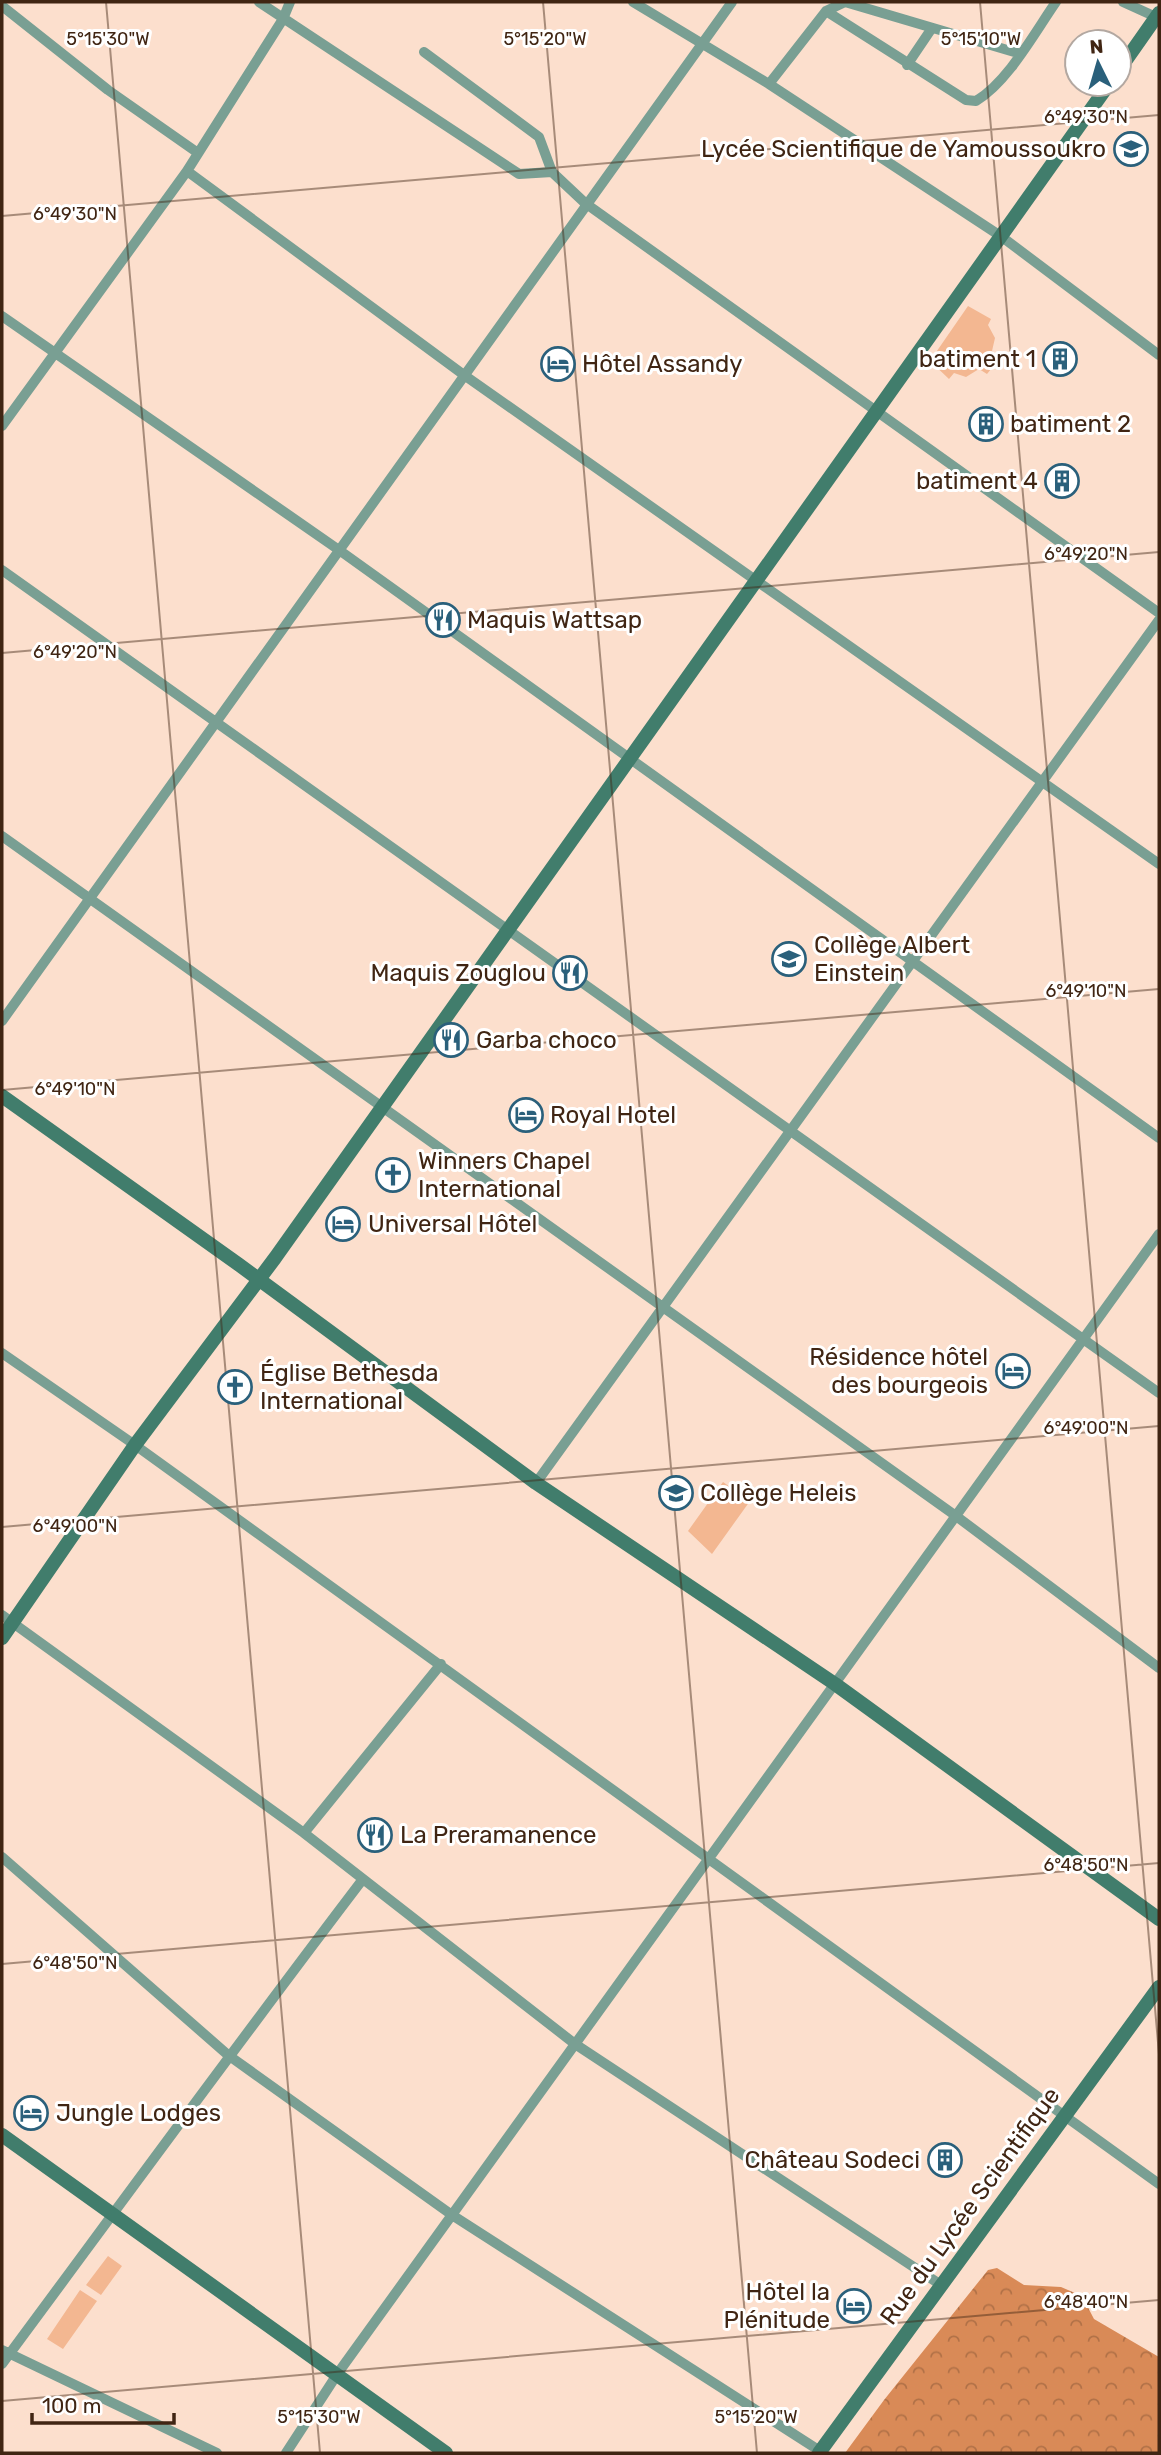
<svg xmlns="http://www.w3.org/2000/svg" width="1161" height="2455" font-family="Rubik,sans-serif">
  <style>
    .grass { fill: #f3b791 }
    .forest { fill: url(#forest-crowns) }
    .lines { fill: none; stroke-linecap: round; stroke-linejoin: round }
    .street { stroke: #799f93; stroke-width: 10 }
    .secondary { stroke: #417d6c; stroke-width: 14 }
    .ticks { fill: none; stroke: #402513; stroke-width: 2; stroke-opacity: 0.45 }
    .labels { text-anchor: middle; dominant-baseline: central; stroke-width: 6; stroke-linejoin: round; paint-order: stroke }
    .poi-label { font-size: 24px; fill: #402513; stroke: #fff; text-anchor: start }
    .street-label { font-size: 24px; fill: #402513; stroke: #fff }
    .ticks-label { font-size: 18px; text-anchor: middle; fill: #402513; stroke: #fff; stroke-width: 6; stroke-linejoin: round; paint-order: stroke }
  </style>
  <defs>
    <pattern id="forest-crowns" width="20" height="18" patternUnits="userSpaceOnUse" patternTransform="scale(1.75)"><rect width="20" height="18" fill="#d98a57"/><path d="M2 6a3 3 0 1 1 6 0M12 15a3 3 0 1 1 6 0" fill="none" stroke="#b17147"/></pattern>
  </defs>
  <rect width="100%" height="100%" fill="#fcdfcd"/>
  <!-- grass -->
  <path class="grass" d="M968,306L991,319L988,325L995,338L992,351L1000,358L987,374L979,369L966,377L954,373L949,379L930,361Z
    M723,1482L750,1501L712,1554L688,1531Z
    M108,2256L122,2266L101,2295L86,2285Z
    M80,2290L97,2301L63,2349L47,2339Z"/>
  <!-- forest -->
  <path class="forest" d="M997,2268L1024,2285L1061,2287L1082,2296L1094,2319L1159,2357V2453H845L884,2400L988,2270Z"/>
  <g class="lines">
    <!-- street -->
    <path class="street" d="M259,2L519,174L552,172L585,203L1159,613
      M633,2L769,84L1002,237L1159,355
      M1123,2L1156,17
      M2,6L108,90L198,153
      M826,11L966,100L976,101C1008,82 1035,32 1056,2
      M424,52L539,137L552,172
      M907,65L932,28
      M769,84L826,11L845,2L1021,54
      M187,171L464,375L1159,864
      M2,316L339,550L1159,1138
      M2,426L187,171L283,19L290,2
      M2,570L1159,1393
      M2,836L956,1516L1159,1668
      M2,1021L732,2
      M2,1353L135,1445L1159,2184
      M536,1483L1159,620
      M2,1615L304,1833L575,2044L941,2285
      M304,1833L441,1664
      M2,1857L228,2055L452,2215L820,2451
      M2,2350L217,2453
      M2,2364C122,2202 241,2039 363,1879
      M286,2453L338,2373L1159,1234"/>
    <!-- secondary -->
    <path class="secondary" d="M1119,70L1159,13
      M2,1096L238,1264L536,1483L835,1684L1159,1919
      M2,1638L135,1445L275,1258L1109,84
      M2,2135L446,2453
      M819,2453L1159,1987"/>
  </g>
  <!-- ticks -->
  <path class="ticks" d="M106,2L320,2453M543,2L757,2453M980,2L1159,2054M2,216L1159,115M2,653L1159,552M2,1090L1159,989M2,1527L1159,1426M2,1964L1159,1863M2,2401L1159,2300"/>
  <!-- icons -->
  <defs>
    <g id="school-ring" transform="scale(1.75)"><circle r="9.5" fill="#fff" stroke="#2a607b" stroke-width="1.5"/><path d="M0-5L7-2L0 1L-7-2ZM-4 1L0 2.5L4 1V4Q0 6-4 4Z" fill="#2a607b"/></g>
    <g id="building-ring" transform="scale(1.75)"><circle r="9.5" fill="#fff" stroke="#2a607b" stroke-width="1.5"/><path d="M-4-6H4V6H1V3H-1V6H-4ZM-2.5-4.3h1.7v1.8h-1.7ZM.8-4.3h1.7v1.8H.8ZM-2.5-1h1.7V.8h-1.7ZM.8-1h1.7V.8H.8Z" fill="#2a607b"/></g>
    <g id="hotel-ring" transform="scale(1.75)"><circle r="9.5" fill="#fff" stroke="#2a607b" stroke-width="1.5"/><path d="M-6-4.5h1.5V1H6V5H4.5V3h-9V5H-6ZM-4 0a1.8 1.8 0 1 1 3.6 0ZM.5 0V-2.5h3Q6-2.5 6 0Z" fill="#2a607b"/></g>
    <g id="restaurant-ring" transform="scale(1.75)"><circle r="9.5" fill="#fff" stroke="#2a607b" stroke-width="1.5"/><path d="M-5-6h1v4h1v-4h1v4h1v-4h1v5L-1.5 .5V6h-2V.5L-5-1ZM5-6V6H3V1.5H1.5Q1.5-4 5-6Z" fill="#2a607b"/></g>
    <g id="church-ring" transform="scale(1.75)"><circle r="9.5" fill="#fff" stroke="#2a607b" stroke-width="1.5"/><path d="M-1.2-6h2.4v3.5h3.3v2.4h-3.3V6h-2.4V-.1h-3.3v-2.4h3.3Z" fill="#2a607b"/></g>
  </defs>
  <g fill-rule="evenodd">
    <use href="#school-ring" x="1131" y="149"/>
    <use href="#building-ring" x="1060" y="359"/>
    <use href="#hotel-ring" x="558" y="364"/>
    <use href="#building-ring" x="986" y="424"/>
    <use href="#building-ring" x="1062" y="481"/>
    <use href="#restaurant-ring" x="443" y="620"/>
    <use href="#school-ring" x="789" y="959"/>
    <use href="#restaurant-ring" x="570" y="973"/>
    <use href="#restaurant-ring" x="451" y="1040"/>
    <use href="#hotel-ring" x="526" y="1115"/>
    <use href="#church-ring" x="393" y="1175"/>
    <use href="#hotel-ring" x="343" y="1224"/>
    <use href="#hotel-ring" x="1013" y="1371"/>
    <use href="#church-ring" x="235" y="1387"/>
    <use href="#school-ring" x="676" y="1493"/>
    <use href="#restaurant-ring" x="375" y="1835"/>
    <use href="#hotel-ring" x="31" y="2113"/>
    <use href="#building-ring" x="945" y="2160"/>
    <use href="#hotel-ring" x="854" y="2306"/>
  </g>
  <g class="labels">
    <!-- poi labels -->
    <g class="poi-label">
      <text x="1106" y="149" text-anchor="end">Lycée Scientifique de Yamoussoukro</text>
      <text x="1036" y="359" text-anchor="end">batiment 1</text>
      <text x="582" y="364">Hôtel Assandy</text>
      <text x="1010" y="424">batiment 2</text>
      <text x="1038" y="481" text-anchor="end">batiment 4</text>
      <text x="467" y="620">Maquis Wattsap</text>
      <text x="814" y="945">Collège Albert<tspan x="814" dy="28">Einstein</tspan></text>
      <text x="546" y="973" text-anchor="end">Maquis Zouglou</text>
      <text x="476" y="1040">Garba choco</text>
      <text x="550" y="1115">Royal Hotel</text>
      <text x="418" y="1161">Winners Chapel<tspan x="418" dy="28">International</tspan></text>
      <text x="368" y="1224">Universal Hôtel</text>
      <text x="988" y="1357" text-anchor="end">Résidence hôtel<tspan x="988" dy="28">des bourgeois</tspan></text>
      <text x="260" y="1373">Église Bethesda<tspan x="260" dy="28">International</tspan></text>
      <text x="700" y="1493">Collège Heleis</text>
      <text x="400" y="1835">La Preramanence</text>
      <text x="56" y="2113">Jungle Lodges</text>
      <text x="920" y="2160" text-anchor="end">Château Sodeci</text>
      <text x="830" y="2292" text-anchor="end">Hôtel la<tspan x="830" dy="28">Plénitude</tspan></text>
    </g>
    <!-- street labels -->
    <g class="street-label">
      <text transform="translate(970 2206) rotate(-54)">Rue du Lycée Scientifique</text>
    </g>
  </g>
  <g class="ticks-label">
    <text x="108" y="45">5°15'30"W</text>
    <text x="545" y="45">5°15'20"W</text>
    <text x="981" y="45">5°15'10"W</text>
    <text x="1086" y="123">6°49'30"N</text>
    <text x="75" y="220">6°49'30"N</text>
    <text x="1086" y="560">6°49'20"N</text>
    <text x="75" y="658">6°49'20"N</text>
    <text x="1086" y="997">6°49'10"N</text>
    <text x="75" y="1095">6°49'10"N</text>
    <text x="1086" y="1434">6°49'00"N</text>
    <text x="75" y="1532">6°49'00"N</text>
    <text x="1086" y="1871">6°48'50"N</text>
    <text x="75" y="1969">6°48'50"N</text>
    <text x="1086" y="2308">6°48'40"N</text>
    <text x="319" y="2423">5°15'30"W</text>
    <text x="756" y="2423">5°15'20"W</text>
  </g>
  <!-- border -->
  <rect width="1161" height="2455" fill="none" stroke="#402513" stroke-width="7"/>
  <!-- north arrow -->
  <g transform="translate(1098 63) rotate(355)"><circle r="33" fill="#ffffff" stroke="#b3a8a1" stroke-width="2"/>
  <path d="M0-5L12 26L0 18L-12 26Z" fill="#2a607b"/>
  <text y="-10" font-size="19" font-weight="bold" text-anchor="middle" fill="#402513">N</text>
  </g>
  <!-- scale -->
  <path d="M32 2413v10h142v-10" fill="none" stroke="#402513" stroke-width="3.5"/>
  <text x="42" y="2413" font-size="21" fill="#402513" stroke="#ffffff" stroke-width="5" paint-order="stroke">100 m</text>
</svg>
